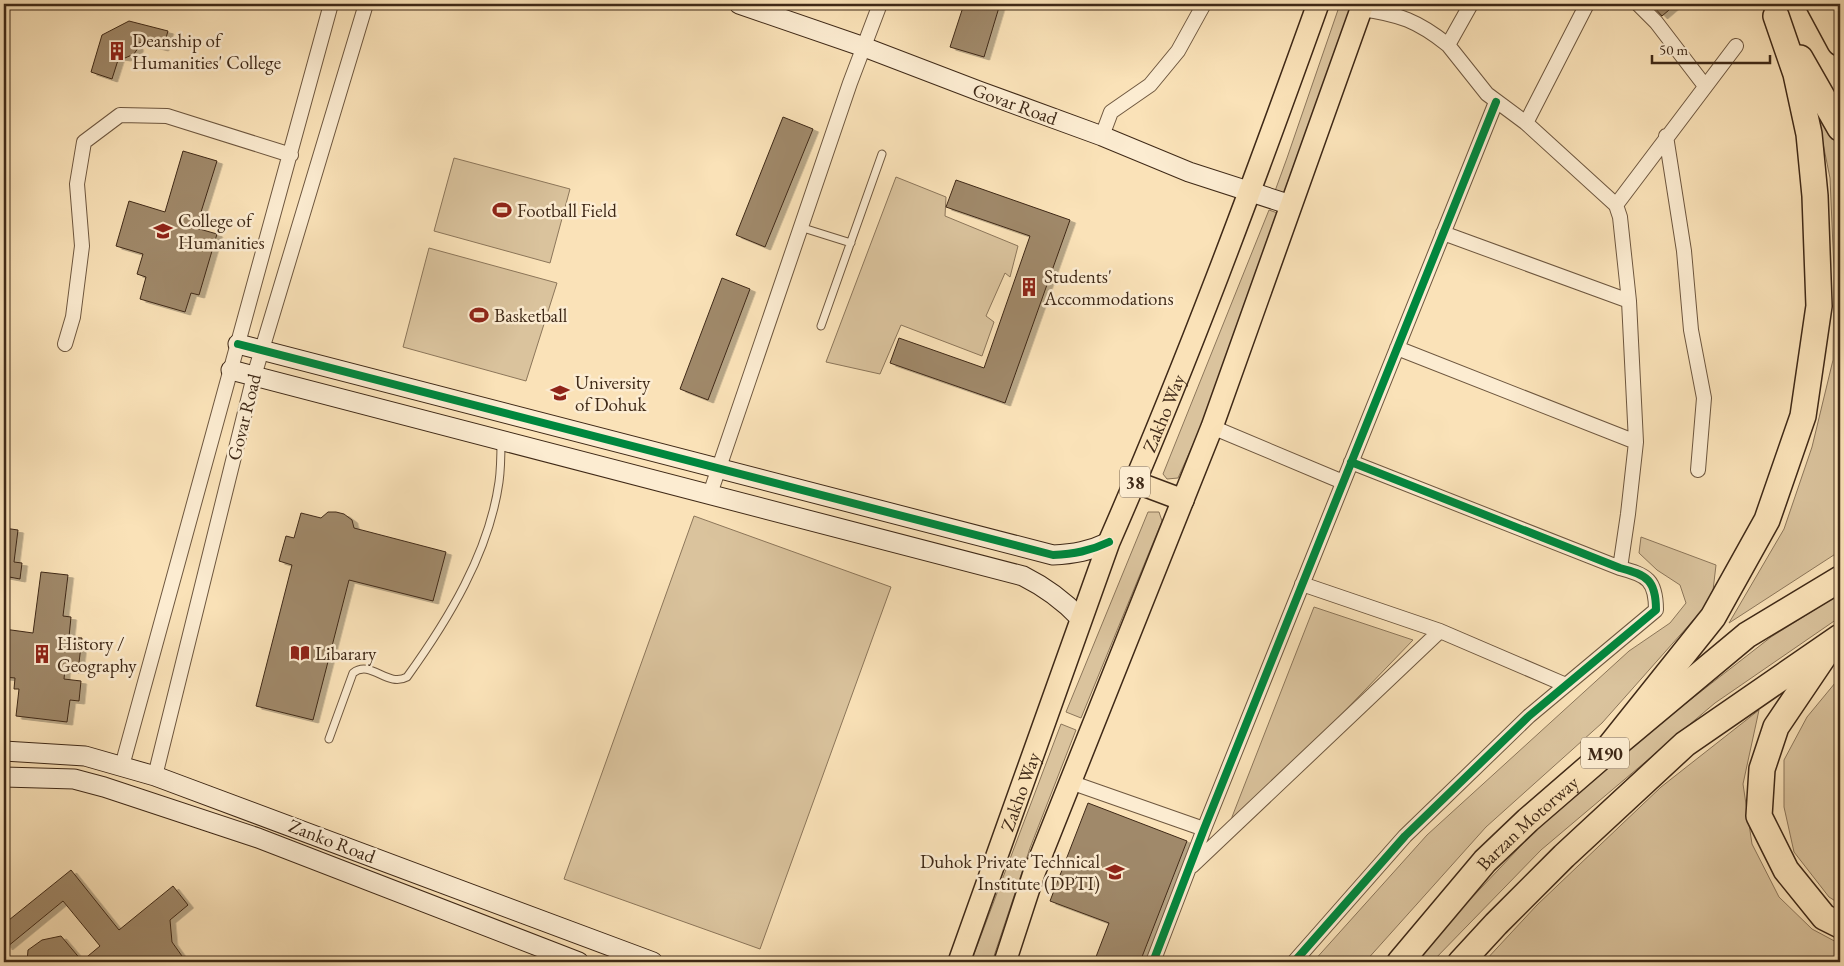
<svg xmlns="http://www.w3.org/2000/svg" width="1844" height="966" font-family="'EB Garamond',serif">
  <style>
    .green { fill: #dac39d; stroke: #8c765a }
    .building { fill: #a0896b; stroke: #3f2917; filter: url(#shadow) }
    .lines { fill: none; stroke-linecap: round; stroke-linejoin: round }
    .lane-casing { stroke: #6e573f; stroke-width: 9 }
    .street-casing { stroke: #6e573f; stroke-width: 16 }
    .secondary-casing { stroke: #3f2917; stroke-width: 21 }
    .primary-casing { stroke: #3f2917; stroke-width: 24 }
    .highway-casing { stroke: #3f2917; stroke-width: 28 }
    .lane { stroke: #fcecd1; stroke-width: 7 }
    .street { stroke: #fcecd1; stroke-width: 14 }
    .secondary { stroke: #fcecd1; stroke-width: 19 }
    .primary { stroke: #fae2b8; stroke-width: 21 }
    .highway { stroke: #fae2b8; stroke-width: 25 }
    .cycleway-casing { stroke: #fcecd1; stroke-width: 11 }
    .cycleway { stroke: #00873e; stroke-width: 8 }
    .labels { text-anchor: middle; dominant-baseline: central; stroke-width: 5; stroke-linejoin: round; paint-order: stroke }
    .shield { fill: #fcecd1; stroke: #78644f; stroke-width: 1 }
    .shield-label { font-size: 18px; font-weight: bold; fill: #3f2917 }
    .poi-label { font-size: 19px; fill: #3f2917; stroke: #fcecd1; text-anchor: start }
    .street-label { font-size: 19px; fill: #3f2917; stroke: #fcecd1 }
  </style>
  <defs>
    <filter id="shadow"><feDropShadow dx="5.5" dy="3" stdDeviation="0" flood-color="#0004"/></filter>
  </defs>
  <rect width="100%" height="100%" fill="#fae2b8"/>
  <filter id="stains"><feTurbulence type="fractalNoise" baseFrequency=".004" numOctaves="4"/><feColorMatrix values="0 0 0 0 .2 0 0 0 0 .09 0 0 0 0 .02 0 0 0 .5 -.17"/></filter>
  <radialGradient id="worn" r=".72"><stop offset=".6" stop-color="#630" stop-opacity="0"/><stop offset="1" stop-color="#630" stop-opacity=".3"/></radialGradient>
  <!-- green -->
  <path class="green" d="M1340,4H1357L1292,196L1275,191L1287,158Z
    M1814,99L1840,148V551L1729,623L1784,529L1812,447L1833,360L1834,270L1830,178Z
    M454,158L570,189L550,263L434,231Z
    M896,177L946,197L945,216L1018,246L1010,277L1005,273L986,316L994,322L982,356L901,325L880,374L826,362Z
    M1269,210L1283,215L1225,373L1178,478L1167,479L1163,474Z
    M429,248L557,283L526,381L403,347Z
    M1148,512H1159L1162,521L1081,718L1066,712Z
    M694,516L891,587L760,949L564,879Z
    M1641,537L1716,565L1712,599L1602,723L1486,827L1365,962H1313L1427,835L1629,651L1670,623L1686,603L1680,585L1657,570L1639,553Z
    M1840,594V617L1715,703L1541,850L1432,962H1411L1534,832L1627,749L1771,637Z
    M1314,607L1413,640L1237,823H1232V817Z
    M1840,677V904L1829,897L1794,852L1784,807V760L1807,717Z
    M1759,710L1743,784L1752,844L1779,897L1812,929L1840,944V962H1484L1537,905L1661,787Z
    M1061,724L1076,730L1030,848L992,962H971Z"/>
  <!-- building -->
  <path class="building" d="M964,4H1000L984,57L950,47Z
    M1651,4H1676L1662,16Z
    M129,21L168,31L163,48L134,41L138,48L134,54L125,58L119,57L112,79L91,72L102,35Z
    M783,117L813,129L765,247L736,235Z
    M183,151L217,161L196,228L217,234L199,295L191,293L185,312L140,299L146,277L137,274L143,254L116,246L129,201L165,212Z
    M956,180L1070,220L1005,403L890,363L899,338L984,368L1030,236L946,207Z
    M722,278L750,289L708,400L680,389Z
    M328,512H336L344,514L352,520L354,528L446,552L433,601L349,580L313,720L256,706L292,565L279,561L286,536L294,538L301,513L321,518Z
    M4,528L18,530L14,562L22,563L20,579L4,576Z
    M41,572L68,575L63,616L71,617L69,637L82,638L78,671L65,669L64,679L81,681L79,701L70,700L67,722L16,716L19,689H14L15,678L4,677V629L33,633Z
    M1088,803L1187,841L1140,962H1094L1109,923L1050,901Z
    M71,870L119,930L173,886L188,905L170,920L172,942L182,956V962H27L28,950L42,940L61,936L82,961L100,946L63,901L7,947L4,942V924Z"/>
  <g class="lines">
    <!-- lane casing -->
    <g class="lane-casing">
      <path id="lane" d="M800,227L851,243
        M821,326L882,154
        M329,739L353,673C371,659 387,688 407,677C448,620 489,553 499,482C501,468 501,454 501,440"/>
    </g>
    <!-- street casing -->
    <g class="street-casing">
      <path id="street" d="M1471,4L1448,45L1487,94L1526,123L1616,205L1620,217L1629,301L1636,442L1628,514L1620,568
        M1638,4L1656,22L1705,86
        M1361,9C1399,14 1418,21 1448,45
        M1526,123L1587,4
        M1102,136L1111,112L1150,85L1178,51L1204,4
        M1666,136L1684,251L1691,330L1704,398L1698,470
        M1616,205L1736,46
        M1443,233L1629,301
        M65,344L73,317L82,246L77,184L84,142L120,115L167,116L291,155
        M1397,348L1636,442
        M1212,427L1343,482
        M710,494L850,83L880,4
        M1302,584L1440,631L1566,685
        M122,766L331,4
        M155,776L254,376L366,4
        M1070,782L1204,829
        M1192,866L1440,631
        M1153,962L1204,829L1496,102
        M1294,962L1405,836L1529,716L1656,610C1656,580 1647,575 1620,568L1351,462"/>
    </g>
    <!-- secondary casing -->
    <g class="secondary-casing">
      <path id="secondary" d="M739,4L864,47L979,91L1102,136L1189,172L1291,205
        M238,344L1053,555C1074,554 1090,551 1109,542
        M231,370L1023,576C1045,587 1063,600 1080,618
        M4,751L85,756L155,776L653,962
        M4,777L74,779L104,787L258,838L579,962"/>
    </g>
    <!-- primary casing -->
    <g class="primary-casing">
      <g id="primary">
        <path d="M1135,482L1183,500"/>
        <path id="s1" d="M959,962L1109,542C1186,366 1253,185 1318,4"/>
        <path d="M1005,962L1034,873L1212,427L1363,4"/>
      </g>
    </g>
    <!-- highway casing -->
    <g class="highway-casing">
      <g id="highway">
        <path d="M1819,4L1840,43"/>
        <path d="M1800,58L1840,128"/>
        <path d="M1826,653L1776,727L1762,769L1759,816L1786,870L1824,917L1840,925"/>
        <path d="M1602,756L1713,617L1767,520L1803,416L1819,306L1815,196L1809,134L1796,74L1776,16"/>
        <path id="s2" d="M1400,962L1485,861L1528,820L1602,756L1747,635L1840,579"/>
        <path d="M1461,962L1496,924L1564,856L1685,744L1840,637"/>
      </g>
    </g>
    <!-- lane -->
    <use href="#lane" class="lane"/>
    <!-- street -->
    <use href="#street" class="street"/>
    <!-- secondary -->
    <use href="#secondary" class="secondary"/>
    <!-- primary -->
    <use href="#primary" class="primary"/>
    <!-- highway -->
    <use href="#highway" class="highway"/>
    <!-- cycleway casing -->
    <g class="cycleway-casing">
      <path id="cycleway" d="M238,344L1053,555C1074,554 1090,551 1109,542
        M1153,962L1204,829L1496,102
        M1294,962L1405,836L1529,716L1656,610C1656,580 1647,575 1620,568L1351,462"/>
    </g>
    <!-- cycleway -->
    <use href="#cycleway" class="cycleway"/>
  </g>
  <!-- icons -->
  <defs>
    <g id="building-bare" transform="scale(1.5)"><path d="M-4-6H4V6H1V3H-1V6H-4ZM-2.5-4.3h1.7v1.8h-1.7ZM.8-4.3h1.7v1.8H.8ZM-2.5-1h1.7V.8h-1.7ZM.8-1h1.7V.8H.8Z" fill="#8f2418" stroke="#fcecd1" stroke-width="2.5" paint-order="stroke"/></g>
    <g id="stadium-bare" transform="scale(1.5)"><path d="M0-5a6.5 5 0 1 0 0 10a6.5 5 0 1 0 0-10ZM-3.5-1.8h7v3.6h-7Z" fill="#8f2418" stroke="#fcecd1" stroke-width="2.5" paint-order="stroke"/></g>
    <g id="university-bare" transform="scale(1.5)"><path d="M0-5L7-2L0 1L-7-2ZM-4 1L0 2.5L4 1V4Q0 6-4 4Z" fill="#8f2418" stroke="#fcecd1" stroke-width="2.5" paint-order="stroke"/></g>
    <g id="library-bare" transform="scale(1.5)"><path d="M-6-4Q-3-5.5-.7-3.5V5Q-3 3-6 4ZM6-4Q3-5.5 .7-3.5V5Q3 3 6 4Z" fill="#8f2418" stroke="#fcecd1" stroke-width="2.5" paint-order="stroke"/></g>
  </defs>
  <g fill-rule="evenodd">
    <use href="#building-bare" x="117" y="51"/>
    <use href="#stadium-bare" x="502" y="210"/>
    <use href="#university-bare" x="163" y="231"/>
    <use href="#building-bare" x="1029" y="287"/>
    <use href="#stadium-bare" x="479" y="315"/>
    <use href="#university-bare" x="560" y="393"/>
    <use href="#library-bare" x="300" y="653"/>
    <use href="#building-bare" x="42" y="654"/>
    <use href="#university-bare" x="1115" y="872"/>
  </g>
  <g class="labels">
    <!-- shield labels -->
    <g class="shield">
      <rect x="1120" y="466.5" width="30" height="31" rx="4"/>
      <rect x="1581" y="737.5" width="48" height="31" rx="4"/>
    </g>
    <g class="shield-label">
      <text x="1135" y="482">38</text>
      <text x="1605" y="753">M90</text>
    </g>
    <!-- poi labels -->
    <g class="poi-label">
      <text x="132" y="40">Deanship of<tspan x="132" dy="22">Humanities' College</tspan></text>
      <text x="517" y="210">Football Field</text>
      <text x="178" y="220">College of<tspan x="178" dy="22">Humanities</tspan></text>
      <text x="1044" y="276">Students'<tspan x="1044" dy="22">Accommodations</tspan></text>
      <text x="494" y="315">Basketball</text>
      <text x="575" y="382">University<tspan x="575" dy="22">of Dohuk</tspan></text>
      <text x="57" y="643">History /<tspan x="57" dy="22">Geography</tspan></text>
      <text x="315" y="653">Libarary</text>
      <text x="1100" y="861" text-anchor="end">Duhok Private Technical<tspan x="1100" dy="22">Institute (DPTI)</tspan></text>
    </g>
    <!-- street labels -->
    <g class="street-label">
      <text transform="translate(1015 104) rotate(20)">Govar Road</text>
      <text stroke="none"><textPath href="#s1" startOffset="586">Zakho Way</textPath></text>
      <text transform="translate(244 417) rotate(-76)">Govar Road</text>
      <text stroke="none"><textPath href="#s1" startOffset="181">Zakho Way</textPath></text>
      <text stroke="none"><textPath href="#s2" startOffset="189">Barzan Motorway</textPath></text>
      <text transform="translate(332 841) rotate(21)">Zanko Road</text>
    </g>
  </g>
  <!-- margin -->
  <rect width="1844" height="966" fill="none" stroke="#fae2b8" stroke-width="20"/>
  <rect x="5" y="5" width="1834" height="956" fill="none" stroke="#3f2917" stroke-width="2.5"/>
  <rect x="10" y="10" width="1824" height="946" fill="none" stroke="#3f2917"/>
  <!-- scale -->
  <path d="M1652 55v8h118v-8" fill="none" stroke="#3f2917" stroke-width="2.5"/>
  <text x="1659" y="55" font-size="15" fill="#3f2917" stroke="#fcecd1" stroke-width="4" paint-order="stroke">50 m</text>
  <rect width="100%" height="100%" filter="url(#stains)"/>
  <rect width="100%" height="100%" fill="url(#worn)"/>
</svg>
